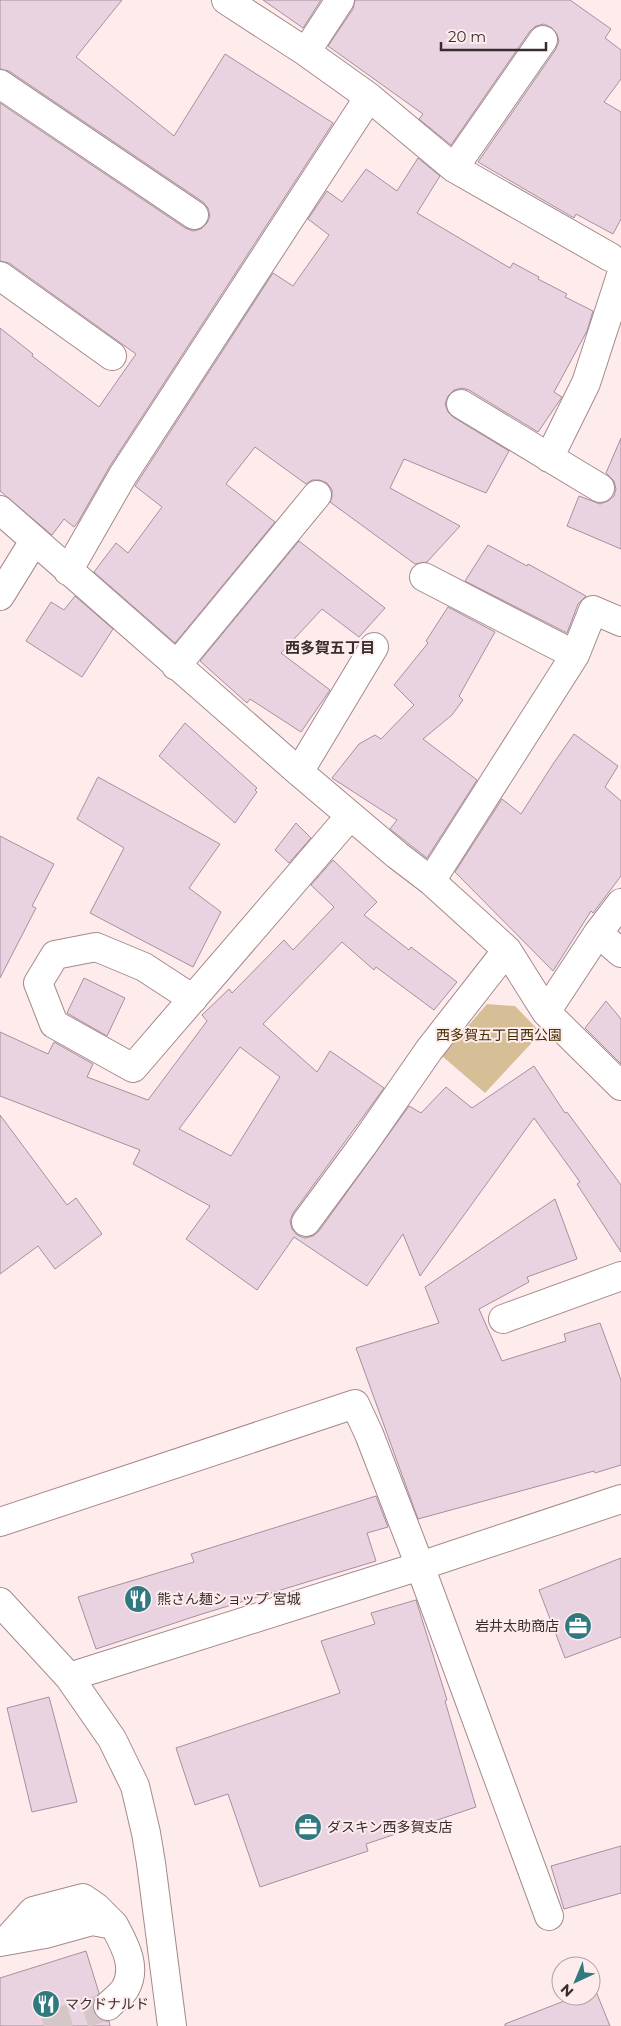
<svg xmlns="http://www.w3.org/2000/svg" width="621" height="2026" font-family="Montserrat,'Noto Sans JP',sans-serif">
  <style>
    .green { fill: #d6bf97 }
    .building { fill: #ead3e1; stroke: #a5909d; fill-rule: evenodd }
    .lines { fill: none; stroke-linecap: round; stroke-linejoin: round }
    .minor-tunnel { stroke: #d6c6c7; stroke-width: 28; stroke-dasharray: 28 14; stroke-linecap: butt }
    .minor-casing { stroke: #a48a8c; stroke-width: 30 }
    .minor { stroke: #fff; stroke-width: 28 }
    .labels { text-anchor: middle; dominant-baseline: central; stroke-width: 4; stroke-linejoin: round; paint-order: stroke }
    .park-label { font-size: 14px; fill: #463001; stroke: #feeced }
    .poi-label { font-size: 14px; fill: #382d2e; stroke: #feeced; text-anchor: start }
    .neighbourhood-label { font-size: 15px; font-weight: bold; fill: #382d2e; stroke: #feeced }
  </style>
  <rect width="100%" height="100%" fill="#feeced"/>
  <!-- green -->
  <path class="green" d="M487,1004L515,1006L541,1033L485,1093L442,1056Z"/>
  <!-- building -->
  <path class="building" d="M0,0H122L76,57L174,136L225,54L333,123L110,466L78,522L74,527L64,519L52,535L0,491V328L33,354L32,356L99,407L136,354L9,263L0,261V103L185,228L193,231L201,229L207,223L210,216L208,208L203,202L9,71L0,69Z
    M263,0H321L303,28Z
    M355,0H570L611,29L605,38L621,50V79L604,102L621,112V219L613,234L576,214L574,218L478,162L556,49L559,41L557,34L552,28L544,24L536,26L530,31L451,145L419,119L423,114L328,46L353,9Z
    M418,158L440,176L417,213L510,268L513,263L539,277L538,279L567,294L565,297L593,311L587,331L554,392L562,397L560,400L538,432L469,390L462,388L454,390L448,396L445,404L448,412L453,417L509,451L486,493L404,459L390,488L460,526L427,562L415,564L330,502L332,497V490L327,483L319,480H312L306,484L255,447L226,484L275,522L175,643L94,572L116,543L128,553L162,507L135,486L273,273L293,286L329,235L308,219L327,191L342,202L366,169L397,191Z
    M621,438V549L567,526L579,496L600,504L608,501L614,496L616,489L614,481L606,473Z
    M299,541L385,608L359,637L322,609L281,653L330,690L301,732L250,699L247,703L200,661Z
    M488,545L527,566L528,564L586,596L578,604L567,633L465,581Z
    M75,596L113,629L82,677L26,641L51,602L64,610Z
    M448,607L495,632L459,696L463,700L452,715L423,739L477,780L427,858L390,829L397,820L332,778L359,744L375,735L381,739L414,705L394,685L428,643L426,641Z
    M185,723L257,788L255,790L257,792L235,823L159,756Z
    M574,734L618,766L605,787L621,801V876L593,913L591,911L553,971L455,872L502,799L521,814L553,764Z
    M98,777L220,844L189,888L221,912L193,967L90,913L124,848L77,819Z
    M296,823L311,838L289,863L275,850Z
    M0,836L54,864L32,906L36,908L0,978Z
    M333,860L377,902L364,915L409,950L411,947L457,982L434,1010L376,967L374,970L342,942L263,1024L317,1072L330,1051L384,1088L293,1213L290,1221L292,1229L297,1235L305,1238L313,1236L319,1231L409,1106L421,1113L446,1087L472,1108L534,1066L565,1113L567,1112L621,1185V1252L577,1184L580,1182L534,1118L420,1276L403,1234L367,1286L294,1237L257,1290L186,1239L210,1206L133,1164L140,1150L0,1096V1032L48,1054L54,1042L93,1064L87,1077L148,1100L207,1021L202,1015L229,989L232,993L284,940L293,950L334,907L311,885ZM240,1047L280,1077L231,1156L179,1129Z
    M84,978L125,998L107,1036L67,1013Z
    M606,1001L621,1019V1064L585,1028Z
    M0,1115L67,1205L76,1198L102,1234L55,1269L38,1246L0,1274Z
    M555,1199L577,1259L527,1277L529,1282L479,1309L502,1361L566,1341L564,1334L600,1323L621,1380V1465L595,1473L594,1471L418,1519L356,1348L439,1323L425,1287Z
    M376,1496L388,1527L367,1533L376,1561L202,1614L96,1649L78,1597L194,1562L191,1554Z
    M621,1558V1637L565,1658L539,1590Z
    M416,1600L447,1700L445,1701L476,1807L366,1844L368,1851L260,1887L228,1794L195,1805L176,1748L340,1693L321,1641L375,1624L371,1613Z
    M49,1697L77,1802L32,1812L7,1708Z
    M621,1846V1893L564,1909L551,1866Z
    M86,1951L99,1993L93,2001V2010L97,2017L103,2021H109L110,2026H0V1978Z
    M595,1989L610,2026H505V2024L577,1996H591V1990Z"/>
  <g class="lines">
    <!-- minor-tunnel -->
    <path class="minor-tunnel" d="M44,2026L108,2006"/>
    <!-- minor casing -->
    <g class="minor-casing">
      <path id="minor" d="M226,0L306,52L369,97L454,168L610,257
        M306,52L340,0
        M0,84L194,215
        M454,168L543,40
        M0,276L112,356
        M461,404L600,488
        M549,458L586,383L621,275
        M0,510L299,772L397,855L431,881L507,950L546,1012L621,1086
        M68,571L123,475L369,97
        M424,577L575,655
        M0,596L34,541
        M176,666L317,495
        M299,772L374,647
        M431,881L575,655L593,610L621,622
        M598,933L621,953
        M193,999L144,967L96,947L55,955L38,983L54,1024L133,1068L350,816
        M546,1012L598,933L621,903
        M306,1222L363,1145L429,1050L507,950
        M503,1319L621,1276
        M0,1522L355,1404L369,1434L420,1566L549,1916
        M0,1602L69,1677L112,1739L135,1786L146,1833L151,1863L172,2026
        M69,1677L420,1566L621,1499
        M6,1941L33,1911L83,1898L96,1907L114,1925
        M0,1942L45,1934L92,1921L114,1925C124,1944 138,1967 125,1989C121,1995 113,2001 108,2006"/>
    </g>
    <!-- minor -->
    <use href="#minor" class="minor"/>
  </g>
  <!-- icons -->
  <defs>
    <g id="restaurant-disc" transform="scale(1.4375)"><circle r="9.5" fill="#317981" stroke="#feeced"/><path d="M-5-6h1v4h1v-4h1v4h1v-4h1v5L-1.5 .5V6h-2V.5L-5-1ZM5-6V6H3V1.5H1.5Q1.5-4 5-6Z" fill="#fff"/></g>
    <g id="office-disc" transform="scale(1.4375)"><circle r="9.5" fill="#317981" stroke="#feeced"/><path d="M-6-3h4V-5.5h4V-3h4V5H-6ZM-1-4.5V-3h2v-1.5ZM-6 0V1H6V0Z" fill="#fff"/></g>
  </defs>
  <g fill-rule="evenodd">
    <use href="#restaurant-disc" x="138" y="1599"/>
    <use href="#office-disc" x="578" y="1626"/>
    <use href="#office-disc" x="308" y="1827"/>
    <use href="#restaurant-disc" x="46" y="2004"/>
  </g>
  <g class="labels">
    <!-- park labels -->
    <g class="park-label">
      <text x="499" y="1035">西多賀五丁目西公園</text>
    </g>
    <!-- poi labels -->
    <g class="poi-label">
      <text x="157" y="1599">熊さん麺ショップ 宮城</text>
      <text x="559" y="1626" text-anchor="end">岩井太助商店</text>
      <text x="327" y="1827">ダスキン西多賀支店</text>
      <text x="65" y="2004">マクドナルド</text>
    </g>
    <!-- neighbourhood labels -->
    <g class="neighbourhood-label">
      <text x="330" y="647">西多賀五丁目</text>
    </g>
  </g>
  <!-- north arrow -->
  <g transform="translate(576 1981) rotate(224)"><circle r="24" fill="#feeced" stroke="#afa0a1"/>
  <path d="M0-4L9 19L0 12L-9 19Z" fill="#317981"/>
  <text y="-8" font-size="14" font-weight="bold" text-anchor="middle" fill="#382d2e">N</text>
  </g>
  <!-- scale -->
  <path d="M441 42v8h105v-8" fill="none" stroke="#382d2e" stroke-width="2.5"/>
  <text x="448" y="42" font-size="15" fill="#382d2e" stroke="#feeced" stroke-width="4" paint-order="stroke">20 m</text>
</svg>
